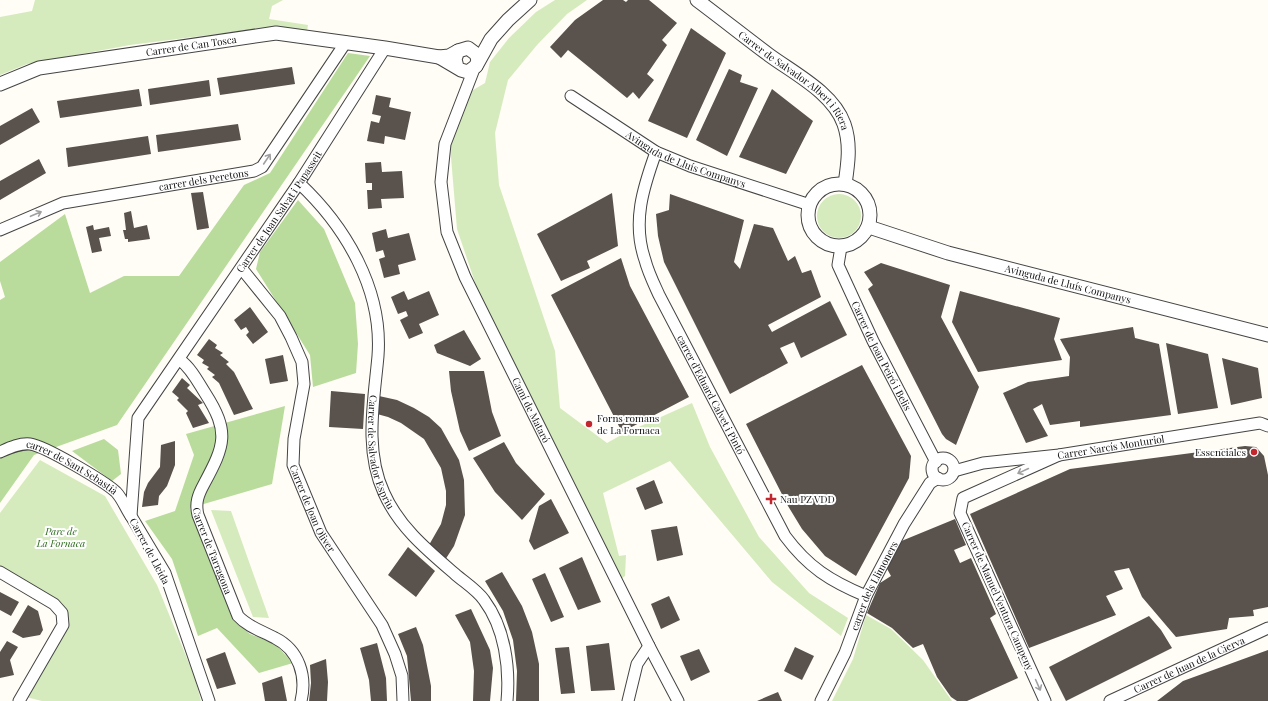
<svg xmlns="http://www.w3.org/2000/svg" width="1268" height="701" font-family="'Playfair Display',serif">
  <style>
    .green { fill: #d5ebbd }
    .forest { fill: #b9dc9c }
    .building { fill: #5a524d }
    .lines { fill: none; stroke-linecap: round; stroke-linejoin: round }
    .minor-casing { stroke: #444; stroke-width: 13 }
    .tertiary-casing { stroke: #444; stroke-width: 15 }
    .minor { stroke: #fff; stroke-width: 11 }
    .tertiary { stroke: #fff; stroke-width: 13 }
    .oneway { stroke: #a0a0a0 }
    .poi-dot { fill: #c4262e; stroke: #fff; stroke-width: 1.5 }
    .labels { text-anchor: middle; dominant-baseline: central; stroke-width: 4; stroke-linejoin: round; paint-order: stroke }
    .street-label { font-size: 10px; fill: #111; stroke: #fff }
    .poi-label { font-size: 10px; fill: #111; stroke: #fff; text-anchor: start }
    .park-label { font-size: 10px; font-style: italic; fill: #2f6b1f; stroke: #fff }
  </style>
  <rect width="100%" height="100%" fill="#fffdf5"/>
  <!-- green -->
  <path class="green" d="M35,0H283L272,6L269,19L308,25L307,31L264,28L130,45L27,64L0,75V17L32,11Z
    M555,0H587L567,14L537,45L508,80L495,133L499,185L555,351L560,408L607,443L623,434L692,403L710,447L759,537L809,593L848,618L841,636L772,582L670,461L603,493L619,556L626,555L625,576L621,579L482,303L457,229L450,145L468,93L485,83L490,62L509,38L536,12Z
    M817 216a22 22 0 1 1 44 0a22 22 0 1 1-44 0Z
    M40,460L105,496L157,585L195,678L201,701H42L26,697L69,625L68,616L62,603L0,570V513Z
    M211,510L231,511L269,618L253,617Z
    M866,615L891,629L923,660L952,701H832L853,659Z"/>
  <!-- forest -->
  <path class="forest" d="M348,53L370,56L117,425L34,455L0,503V300L5,297L0,281V262L65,214L90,293L124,276H179L244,185L270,173Z
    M298,200L324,229L355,303L358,344L356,373L313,387L310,355L256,269L260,252Z
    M285,406L272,484L190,508L233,620L250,634L275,644L293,663L259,673L217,628L198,636L172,559L145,521L175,511L194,455L186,434Z
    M104,439L118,450L121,474L112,481L72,451Z"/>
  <!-- building -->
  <path class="building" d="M603,0H623L626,2L628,0H649L677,23L662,40L667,45L647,74L654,80L639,99L633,92L627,98L568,50L561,58L550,47L575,20Z
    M691,28L726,53L687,138L648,121Z
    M292,67L295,84L220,95L217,78Z
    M729,69L742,75L740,82L758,88L727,156L696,140Z
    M209,80L211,96L150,105L148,89Z
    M139,89L142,106L60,118L57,101Z
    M772,89L813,121L786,174L739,157Z
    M376,95L391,98L389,107L411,112L405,140L385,136L384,144L367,141L371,121L379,123L381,116L372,114Z
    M32,108L40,122L0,145V126Z
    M238,124L241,140L158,152L156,135Z
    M148,136L151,154L68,167L66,148Z
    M39,159L46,173L0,200V181Z
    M381,162L382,172L402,171L404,198L381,199L382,208L368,209L367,190H372V183H366L365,163Z
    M203,192L209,228L197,230L191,193Z
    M612,193L618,246L587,261L590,268L561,281L537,234Z
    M670,194L744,220L734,262L740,269L754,224L773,228L788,261L795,256L802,273L811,270L821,297L768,325L772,332L830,301L847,335L801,358L794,342L780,348L788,363L730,394L664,262L658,236L656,214L669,210Z
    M131,211L134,228L147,225L150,239L128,242V239H125L123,230H126L124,213Z
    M93,225L94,230L109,227L111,236L99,238L102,251L92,253L86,227Z
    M386,229L388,238L409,233L416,260L398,265L400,274L384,278L379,259L385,257L383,250L376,252L372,233Z
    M621,258L630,286L689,397L622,432L551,295Z
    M881,263L950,285L941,317L979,387L956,445L946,439L942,434L868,289L873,285L864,272Z
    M404,291L408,300L429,291L439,315L419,324L423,333L409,339L400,320L408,316L406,311L398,314L391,297Z
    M960,291L1060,318L1054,339L1062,360L978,372L952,322Z
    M250,307L268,332L253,344L246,335L249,332L246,327L241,330L234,320Z
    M1133,327L1135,338L1159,344L1171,415L1080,427V421L1050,425L1042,404L1033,409L1048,436L1026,443L1003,393L1028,382L1069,376L1070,357L1060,339Z
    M464,330L481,359L470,366L437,353L434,345Z
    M209,339L217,345L215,348L223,353L220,355L229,362L226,364L234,372L253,409L234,415L219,383L212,377L215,375L207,369L209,367L202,363L204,360L197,355Z
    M1166,343L1208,354L1218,408L1178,414Z
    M283,355L288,381L270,384L265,359Z
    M1222,358L1258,368L1262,398L1231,405Z
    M862,365L911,456L909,478L856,576L825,556L802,529L788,506L746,424Z
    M449,371H484L492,412L501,436L469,451L460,431L451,391Z
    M182,378L190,385L187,388L203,403L198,405L209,423L193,428L186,413L188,411L177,400L179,398L172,392Z
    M331,391L365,394L363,429L329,427Z
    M379,396L397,400L414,408L429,417L441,428L459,460L464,480L465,515L454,546L445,560L429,545L441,524L446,505V491L441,468L424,439L401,423L388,417L377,414Z
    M175,441V465L167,486L159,496L158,505L142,507L144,492L148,483L160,467L161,445Z
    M504,442L516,463L545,494L522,520L495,492L473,458Z
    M1245,446L1256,447L1264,456L1268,475V607L1253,610L1254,616L1229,618L1227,629L1176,637L1142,597L1129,568L1114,571L1123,589L1106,596L1116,615L1029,648L970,514L1070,469Z
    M654,480L663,503L645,510L636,488Z
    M551,499L569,533L534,550L529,541L539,506Z
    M955,519L966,545L954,550L960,563L971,558L996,614L990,618L1018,678L967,701H957L951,697L937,677L923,644L913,648L892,628L867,613L880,583L891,576L886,567L899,542Z
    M677,526L683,555L657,561L651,530Z
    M408,547L435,571L416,597L388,575Z
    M582,557L601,602L578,610L559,568Z
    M502,572L522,606L532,632L539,664V701H516L517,671L513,640L503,611L485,581Z
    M545,573L564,617L551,622L532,579Z
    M0,592L19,602L11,616L0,610Z
    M669,596L680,620L661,629L651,604Z
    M28,605L38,611L43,630L40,635L23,638L12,632Z
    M471,609L490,650L493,668L490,701H473L474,671L470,642L455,615Z
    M1149,616L1161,630L1172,648L1066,701L1049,667Z
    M416,627L423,645L431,686V701H411L407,656L398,634Z
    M7,641L18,647L10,660L14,675L0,678V652Z
    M377,643L386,678L387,701H371L369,680L360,648Z
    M609,643L615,690L591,691L586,646Z
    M569,647L575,693L561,694L555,648Z
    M795,647L814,656L802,680L784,671Z
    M699,649L710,672L691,681L680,656Z
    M1268,650V701H1157L1183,681Z
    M225,652L236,684L217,689L206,659Z
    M326,659L328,682L327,701H309L311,683L310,665Z
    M282,676L287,701H265L262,683Z
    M778,692L782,701H757L766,697Z"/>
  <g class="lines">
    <!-- minor casing -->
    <g class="minor-casing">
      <g id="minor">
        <path id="s1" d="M474,69L445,144L441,182L447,232L465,277L649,646L678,701"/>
        <path id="s2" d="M571,96L656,152L690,166L810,205"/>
        <path id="s3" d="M656,152C643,188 632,222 645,260C648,272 654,284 659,295L785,536C808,567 830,581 866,596"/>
        <path id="s4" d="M299,183C346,227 383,290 378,356C374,401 364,450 384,493C399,527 427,550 455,574C464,582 477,590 484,600C505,628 510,668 507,701"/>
        <path id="s5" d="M0,230L63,203L254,171L262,167L346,42"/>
        <path id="s6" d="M841,247L838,265L873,341L936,462"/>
        <path id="s7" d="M242,269L280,316L291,337L302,362L304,384L294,439L293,465L321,533L382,625L395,654L402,676L403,701"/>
        <path id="s8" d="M180,360C191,368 198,382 205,393C230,432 225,445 204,484C198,495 195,503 198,515L238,616C248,627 262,631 275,638C299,650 307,676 301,701"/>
        <path id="s9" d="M0,452C9,448 19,443 30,444C45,446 104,481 116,492C122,498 126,509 131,516"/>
        <circle cx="943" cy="469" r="11"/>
        <path id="s10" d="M954,471L983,463L1059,455L1260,423L1268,426"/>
        <path d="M0,572L54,604L62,613L63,625L19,701"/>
        <path id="s11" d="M209,701L165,573L131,516L138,418L299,183L385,48"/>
        <path d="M628,701L637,664L649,646"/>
        <path id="s12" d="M821,701L845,653L866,596L904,524L930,483L938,478"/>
        <path d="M1045,701L960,513L963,498L1059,455"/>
        <path id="s13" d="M1110,701L1268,628"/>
      </g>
    </g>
    <!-- tertiary casing -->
    <g class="tertiary-casing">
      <g id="tertiary">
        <path id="s14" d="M697,0C721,18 745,37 769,55C795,74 833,93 844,124C851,144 848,164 845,184"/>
        <path d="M439,57L461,70L468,72L476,66L478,60L476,54L468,48L458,51L455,59L457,67"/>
        <path d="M476,66L491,39L508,20L530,0"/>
        <path id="s15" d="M0,84L39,68L276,33L385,48L439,57L449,56L458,51"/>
        <circle cx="839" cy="215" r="31"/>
        <path id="s16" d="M869,227L948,253L1268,335"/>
      </g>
    </g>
    <!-- minor -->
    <use href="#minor" class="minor"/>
    <!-- tertiary -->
    <use href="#tertiary" class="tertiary"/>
  </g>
  <!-- one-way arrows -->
  <defs><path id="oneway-shaft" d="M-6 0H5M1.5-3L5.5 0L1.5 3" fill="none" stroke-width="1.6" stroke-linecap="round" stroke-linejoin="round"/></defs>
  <g class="oneway">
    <use href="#oneway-shaft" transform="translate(267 159) rotate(-56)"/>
    <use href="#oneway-shaft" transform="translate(36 214) rotate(-23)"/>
    <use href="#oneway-shaft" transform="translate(1023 471) rotate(155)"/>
    <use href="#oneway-shaft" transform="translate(1038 685) rotate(66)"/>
  </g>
  <!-- markers -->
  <g class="poi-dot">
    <circle cx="589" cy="424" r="4"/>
    <circle cx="1254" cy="452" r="4"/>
    <path d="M769 493h4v4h4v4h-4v4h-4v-4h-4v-4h4z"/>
  </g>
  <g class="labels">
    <!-- street labels -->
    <g class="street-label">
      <text stroke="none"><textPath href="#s15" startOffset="196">Carrer de Can Tosca</textPath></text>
      <text stroke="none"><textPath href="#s14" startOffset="127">Carrer de Salvador Albert i Riera</textPath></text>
      <text stroke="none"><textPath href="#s2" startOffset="132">Avinguda de Lluís Companys</textPath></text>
      <text stroke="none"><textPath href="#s5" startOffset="211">carrer dels Peretons</textPath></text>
      <text stroke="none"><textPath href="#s11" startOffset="550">Carrer de Joan Salvat i Papasseit</textPath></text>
      <text stroke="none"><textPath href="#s16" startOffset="207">Avinguda de Lluís Companys</textPath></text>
      <text stroke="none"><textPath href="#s6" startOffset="119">Carrer de Joan Peiró i Belis</textPath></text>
      <text stroke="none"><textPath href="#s3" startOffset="261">carrer d'Eduard Calvet i Pintó</textPath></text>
      <text stroke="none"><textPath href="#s1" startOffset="366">Camí de Mataró</textPath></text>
      <text stroke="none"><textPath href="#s10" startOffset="159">Carrer Narcís Monturiol</textPath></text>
      <text stroke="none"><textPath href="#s4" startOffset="294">Carrer de Salvador Espriu</textPath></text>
      <text stroke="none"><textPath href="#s9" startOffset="79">carrer de Sant Sebastià</textPath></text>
      <text stroke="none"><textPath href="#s7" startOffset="263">Carrer de Joan Oliver</textPath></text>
      <text stroke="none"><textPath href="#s8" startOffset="211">Carrer de Tarragona</textPath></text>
      <text transform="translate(150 551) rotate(62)">Carrer de Lleida</text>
      <text stroke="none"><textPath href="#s12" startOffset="127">carrer dels Llimoners</textPath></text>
      <text transform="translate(998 596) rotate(66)">Carrer de Manuel Ventura Campeny</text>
      <text stroke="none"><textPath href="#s13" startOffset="87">Carrer de Juan de la Cierva</textPath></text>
    </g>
    <!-- poi labels -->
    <g class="poi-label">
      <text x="597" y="418">Forns romans<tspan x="597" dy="12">de La Fornaca</tspan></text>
      <text x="1246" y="452" text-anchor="end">Essenciales</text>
      <text x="780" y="499">Nau PZ VDD</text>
    </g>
    <!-- park labels -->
    <g class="park-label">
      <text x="61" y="531">Parc de<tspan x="61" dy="12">La Fornaca</tspan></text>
    </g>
  </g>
</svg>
